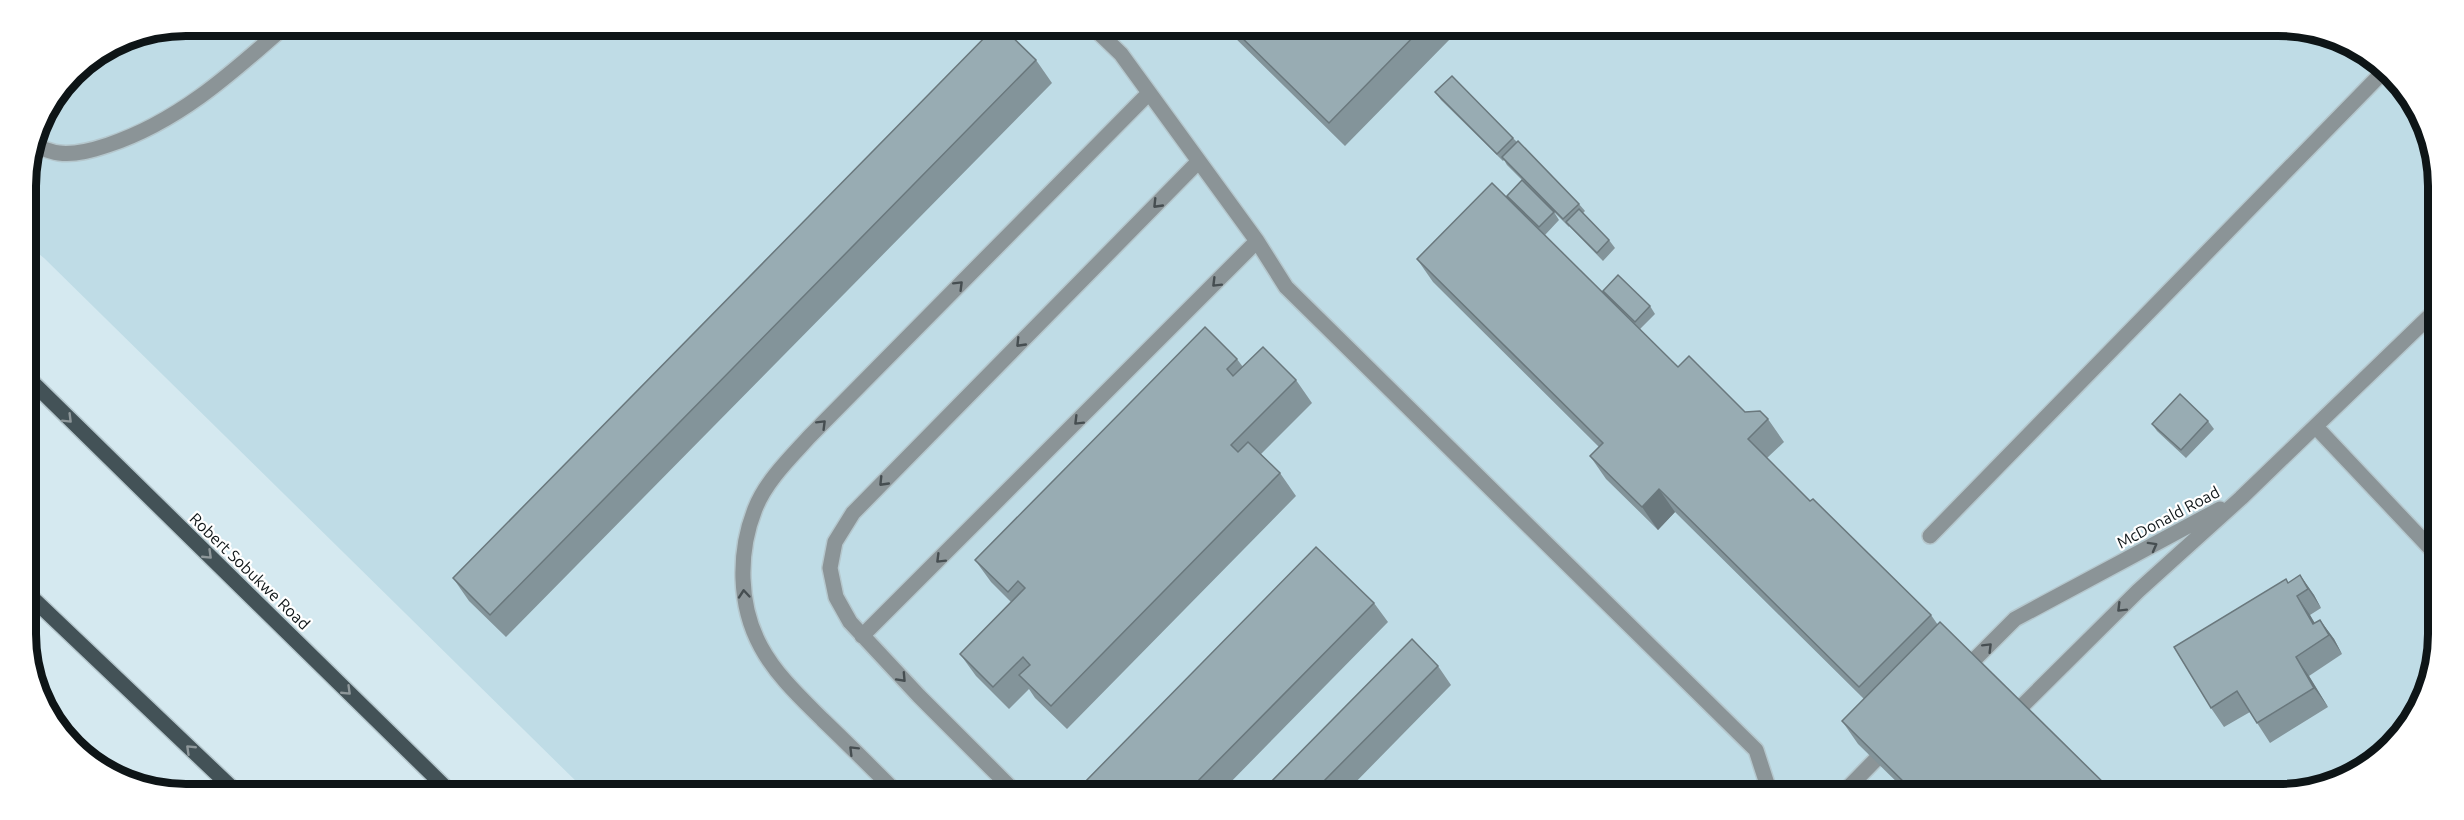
<svg xmlns="http://www.w3.org/2000/svg" width="2464" height="820" font-family="Ubuntu,sans-serif">
  <style>
    .built { fill: #bfdce6 }
    .lines { fill: none; stroke-linecap: round; stroke-linejoin: round }
    .lane-casing { stroke: #b5c7cd; stroke-width: 18 }
    .primary-casing { stroke: #b5c7cd; stroke-width: 18 }
    .lane { stroke: #8b9497; stroke-width: 15 }
    .primary { stroke: #435257; stroke-width: 15 }
    .wall { fill: #83949a }
    .shaded-wall { fill: #6a787d }
    .building { fill: #98acb3; stroke: #6a787d; stroke-width: 1.5 }
    .oneway { stroke: #464e51 }
    .oneway2 { stroke: #8e979a }
    .labels { text-anchor: middle; dominant-baseline: central; stroke-width: 4.5; stroke-linejoin: round; paint-order: stroke }
    .street-label { font-size: 16px; fill: #0e1517; stroke: #fff }
    .rim { fill: none; stroke: #0e1517; stroke-width: 8 }
  </style>
  <rect width="100%" height="100%" fill="#d5e9f0"/>
  <!-- built -->
  <path class="built" d="M186,26L2320,31L2399,80L2435,155L2433,676L2412,723L2376,761L2289,794L585,790L44,258L26,244V175L38,124L73,72L125,38Z"/>
  <g class="lines">
    <!-- lane casing -->
    <g class="lane-casing">
      <path id="lane" d="M1094,28L1121,54L1257,241L1286,287L1756,750L1770,793
        M33,145C41,148 51,152 59,153C76,155 93,150 108,145C178,122 232,73 285,26
        M2316,427L2434,552
        M1930,536L2384,71
        M862,636L1257,241
        M1963,671L2015,619L2220,509
        M2009,719L2138,591L2241,498L2435,311
        M895,791C871,767 847,743 823,720C801,698 776,675 761,647C738,605 738,552 755,509C766,481 790,458 810,436L1149,93
        M1014,791L919,696L850,622L836,597L830,568L835,542L853,513L1198,162
        M1843,793L1889,746"/>
    </g>
    <!-- primary casing -->
    <g class="primary-casing">
      <path id="primary" d="M27,377L448,790
        M28,594L233,789"/>
    </g>
    <!-- lane -->
    <use href="#lane" class="lane"/>
    <!-- primary -->
    <use href="#primary" class="primary"/>
  </g>
  <!-- wall -->
  <path class="wall" d="M1225,28L1450,29L1448,31L1452,37L1345,146Z
    M1036,60L1052,83L506,637L469,601L453,578Z
    M1435,92L1513,138L1579,204L1585,211L1583,213L1609,240L1615,248L1603,261L1569,226V227L1507,165L1504,160L1503,161L1441,100Z
    M1507,196L1554,212L1559,220L1545,235L1513,203Z
    M1417,259L1678,367L1745,412L1768,419L1784,442L1767,458L1810,501L1931,615L1938,625L2115,794L1908,793L1858,744L1842,721L1864,699L1675,512L1658,530L1606,479L1590,456L1599,447L1433,282Z
    M1603,291L1650,306L1655,314L1640,329L1608,298Z
    M1237,359L1243,367L1296,380L1312,403L1261,454L1280,473L1296,496L1067,729L1035,698L1029,689L1009,709L976,676L960,654L1011,602L991,582L975,560Z
    M2208,421L2214,429L2186,458L2157,431L2152,424Z
    M2300,575L2314,595L2321,608L2310,615L2314,623L2320,620L2334,639L2342,654L2309,676L2328,707L2270,743L2250,712L2224,727L2211,708L2288,583Z
    M1374,603L1388,622L1221,792L1081,791L1079,788Z
    M1438,666L1451,685L1346,792H1261Z"/>
  <!-- shaded-wall -->
  <path class="shaded-wall" d="M1659,489L1675,512L1658,530L1642,507Z
    M2300,575L2314,595L2321,608L2308,589Z
    M2297,596L2310,615L2324,638L2313,624Z
    M2320,620L2334,639L2342,654L2329,635Z
    M2296,657L2309,676L2328,707L2314,688Z"/>
  <!-- building -->
  <path class="building" d="M994,28H1003L1036,60L490,615L453,578Z
    M1232,28L1421,29L1329,123Z
    M1452,76L1513,138L1497,154L1435,92Z
    M1518,141L1579,204L1563,219L1502,157Z
    M1522,180L1554,212L1539,227L1507,196Z
    M1492,183L1678,367L1689,356L1745,412L1760,411L1768,419L1748,439L1810,501L1813,499L1931,615L1859,687L1659,489L1642,507L1590,456L1603,443L1417,259Z
    M1579,209L1609,240L1597,253L1566,222Z
    M1618,275L1650,306L1635,322L1603,291Z
    M1205,327L1237,359L1227,369L1233,376L1263,347L1296,380L1231,445L1238,452L1248,442L1280,473L1051,706L1019,675L1030,665L1023,657L993,687L960,654L1025,588L1018,581L1008,592L975,560Z
    M2180,394L2208,421L2181,450L2152,424Z
    M1316,547L1374,603L1188,791H1082L1079,788Z
    M2300,575L2308,589L2297,596L2313,624L2320,620L2329,635L2296,657L2314,688L2257,723L2237,691L2211,708L2174,647L2286,579L2288,583Z
    M1940,622L2115,794L1915,793L1842,721Z
    M1412,639L1438,666L1313,792H1261Z"/>
  <!-- one-way arrows -->
  <defs><path id="oneway-chevron" d="M-2-3.5L2.5 0L-2 3.5" fill="none" stroke-width="1.6" stroke-linecap="round" stroke-linejoin="round" transform="scale(1.5)"/></defs>
  <g class="oneway">
    <use href="#oneway-chevron" transform="translate(1157 204) rotate(134)"/>
    <use href="#oneway-chevron" transform="translate(1216 283) rotate(135)"/>
    <use href="#oneway-chevron" transform="translate(959 285) rotate(-45)"/>
    <use href="#oneway-chevron" transform="translate(1020 343) rotate(134)"/>
    <use href="#oneway-chevron" transform="translate(1078 421) rotate(135)"/>
    <use href="#oneway-chevron" transform="translate(822 424) rotate(-45)"/>
    <use href="#oneway-chevron" transform="translate(883 482) rotate(134)"/>
    <use href="#oneway-chevron" transform="translate(2153 546) rotate(-29)"/>
    <use href="#oneway-chevron" transform="translate(940 559) rotate(135)"/>
    <use href="#oneway-chevron" transform="translate(744 594) rotate(-95)"/>
    <use href="#oneway-chevron" transform="translate(2121 608) rotate(135)"/>
    <use href="#oneway-chevron" transform="translate(1988 647) rotate(-45)"/>
    <use href="#oneway-chevron" transform="translate(902 678) rotate(47)"/>
    <use href="#oneway-chevron" transform="translate(853 750) rotate(-135)"/>
  </g>
  <g class="oneway2">
    <use href="#oneway-chevron" transform="translate(68 419) rotate(45)"/>
    <use href="#oneway-chevron" transform="translate(208 555) rotate(44)"/>
    <use href="#oneway-chevron" transform="translate(347 691) rotate(44)"/>
    <use href="#oneway-chevron" transform="translate(190 749) rotate(-136)"/>
  </g>
  <g class="labels">
    <!-- street labels -->
    <g class="street-label">
      <text transform="translate(2168 517) rotate(-28)">McDonald Road</text>
      <text transform="translate(250 571) rotate(44)">Robert Sobukwe Road</text>
    </g>
  </g>
  <!-- crop -->
  <path d="M0 0H2464V820H0ZM186 36H2278A150 150 0 0 1 2428 186V634A150 150 0 0 1 2278 784H186A150 150 0 0 1 36 634V186A150 150 0 0 1 186 36Z" fill="#fff" fill-rule="evenodd"/>
  <path class="rim" d="M186 36H2278A150 150 0 0 1 2428 186V634A150 150 0 0 1 2278 784H186A150 150 0 0 1 36 634V186A150 150 0 0 1 186 36Z"/>
</svg>
